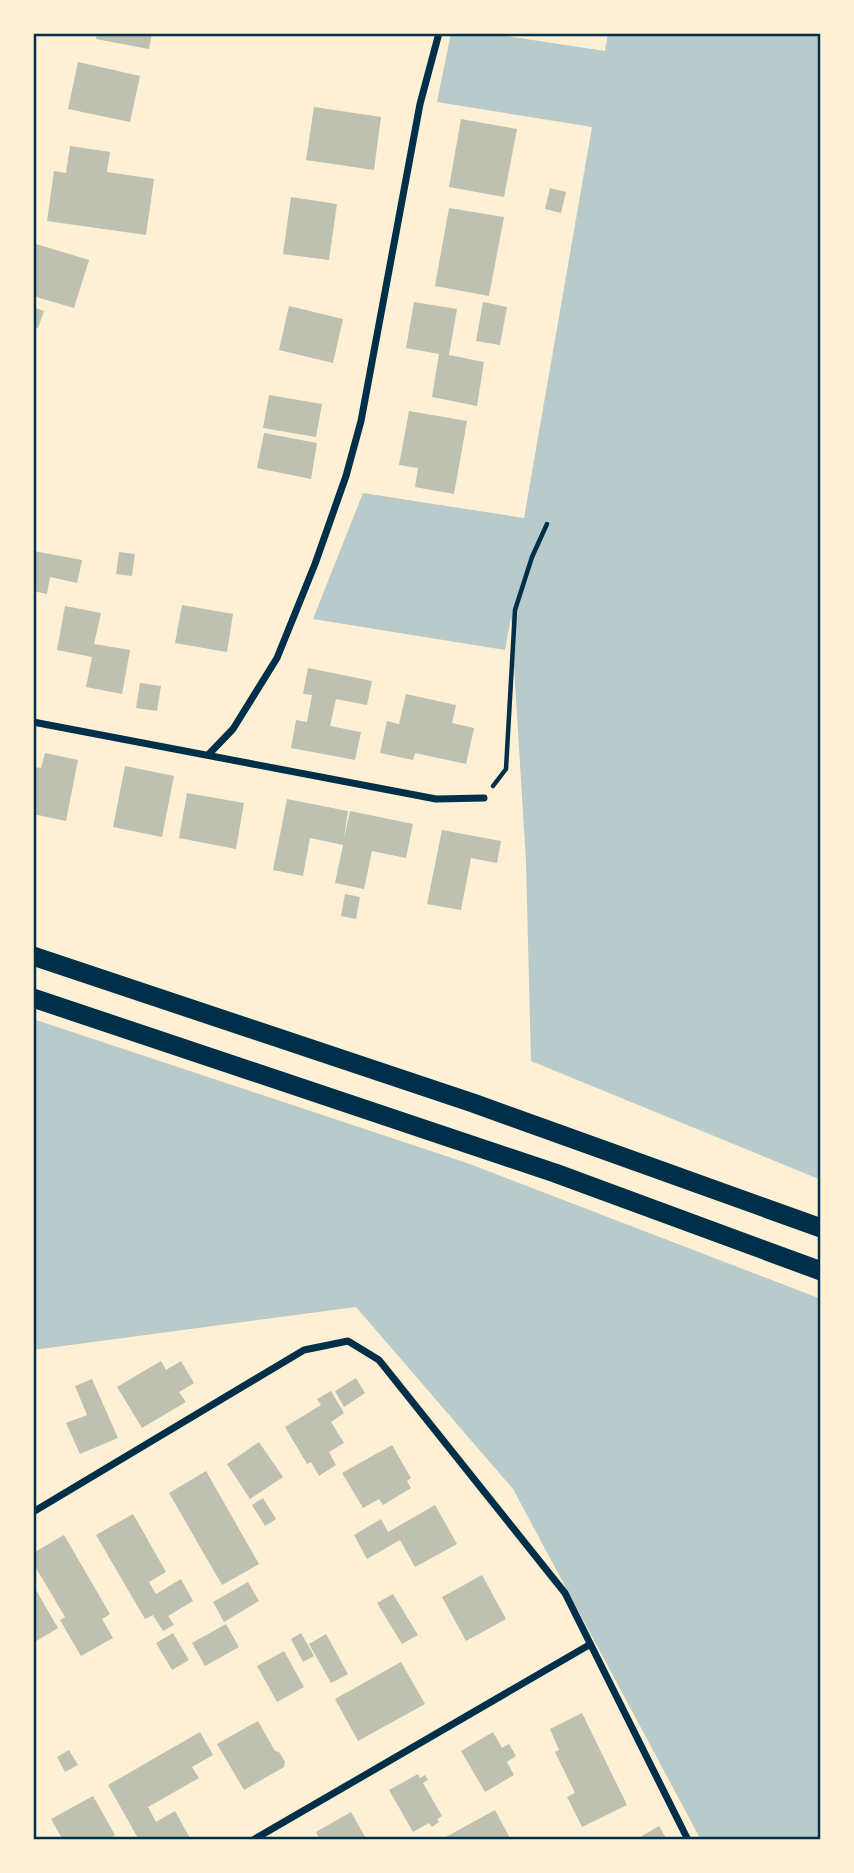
<svg xmlns="http://www.w3.org/2000/svg" width="854" height="1873" font-family="'Public Sans',sans-serif">
  <style>
    .green { fill: #b9caca }
    .building { fill: #bec0b2 }
    .lines { fill: none; stroke-linecap: round; stroke-linejoin: round }
    .path { stroke: #003049; stroke-width: 4.5 }
    .minor { stroke: #003049; stroke-width: 7 }
    .trunk { stroke: #003049; stroke-width: 19 }
    .neatline { fill: none; stroke: #003049; stroke-width: 2.5 }
  </style>
  <rect width="100%" height="100%" fill="#fdf0d5"/>
  <!-- green -->
  <path class="green" d="M451,33H487L605,51L608,33H821V1180L531,1061L526,862L511,617L505,650L313,619L363,493L524,518L592,127L437,102Z
    M33,1019L467,1163L821,1299V1840H701L513,1489L356,1307L33,1350Z"/>
  <!-- building -->
  <path class="building" d="M97,33H152L149,49L96,39Z
    M78,62L140,76L130,122L68,109Z
    M314,107L381,117L374,170L306,160Z
    M461,119L517,129L504,197L449,187Z
    M70,146L110,152L107,172L154,179L146,235L47,221L54,171L66,173Z
    M550,188L566,192L561,213L545,209Z
    M291,197L337,204L329,260L283,254Z
    M449,208L504,217L489,296L435,286Z
    M33,243L89,260L74,308L33,296Z
    M414,302L457,309L449,355L484,362L477,406L432,397L439,354L406,348Z
    M483,302L507,307L500,345L476,341Z
    M289,306L343,319L333,363L279,350Z
    M33,307L44,311L38,328L33,327Z
    M269,395L322,404L316,437L263,428Z
    M409,411L467,421L454,494L415,487L418,468L399,465Z
    M264,433L317,443L311,479L257,468Z
    M34,551L82,560L77,583L50,577L47,594L33,591Z
    M119,552L135,554L132,576L116,574Z
    M182,605L233,614L227,652L175,643Z
    M65,606L101,613L94,644L130,650L122,694L86,687L92,657L57,650Z
    M308,668L372,681L367,705L336,699L330,726L361,732L355,760L291,748L296,720L307,722L312,695L303,694Z
    M140,683L161,686L157,711L136,708Z
    M406,694L456,705L452,723L474,728L466,764L415,753L413,760L380,753L387,721L399,724Z
    M45,753L78,760L66,821L33,814V767L41,768Z
    M125,766L174,776L162,837L113,827Z
    M187,793L244,803L236,849L179,838Z
    M287,799L348,811L344,838L350,811L413,824L406,858L372,851L364,889L335,883L343,845L310,838L303,876L273,870Z
    M442,830L501,841L497,863L471,858L461,910L427,904Z
    M345,894L360,897L356,919L341,916Z
    M161,1361L166,1370L181,1361L194,1383L179,1392L186,1402L142,1428L117,1387Z
    M356,1378L365,1393L344,1407L335,1391Z
    M92,1379L118,1438L80,1454L66,1423L87,1415L75,1386Z
    M331,1391L344,1413L331,1422L344,1443L329,1452L336,1465L319,1476L311,1462L307,1464L285,1427L321,1405L317,1399Z
    M259,1442L283,1477L250,1499L227,1464Z
    M392,1445L411,1478L407,1481L411,1488L383,1505L379,1499L363,1508L342,1473Z
    M206,1471L259,1564L222,1585L169,1493Z
    M263,1498L276,1519L265,1526L252,1505Z
    M435,1505L457,1544L415,1567L400,1540L367,1559L354,1535L381,1519L388,1532Z
    M133,1514L166,1572L149,1582L156,1594L181,1579L193,1601L168,1616L174,1625L163,1631L153,1615L145,1619L96,1535Z
    M64,1535L110,1614L102,1619L113,1638L81,1656L60,1620L65,1617L33,1563V1553Z
    M482,1575L506,1619L466,1641L442,1597Z
    M248,1582L259,1601L224,1622L213,1602Z
    M33,1585L58,1628L33,1643Z
    M393,1594L418,1635L402,1644L377,1603Z
    M226,1624L239,1647L205,1666L192,1643Z
    M173,1633L189,1660L172,1670L156,1643Z
    M301,1633L314,1656L303,1662L291,1639Z
    M326,1634L348,1674L331,1683L309,1644Z
    M284,1651L304,1687L277,1702L257,1666Z
    M401,1662L425,1704L358,1741L335,1699Z
    M582,1713L627,1805L582,1827L567,1797L575,1793L555,1752L559,1750L550,1729Z
    M258,1721L275,1751L279,1752L285,1762L284,1767L244,1790L217,1744Z
    M200,1732L213,1755L192,1767L199,1778L148,1807L156,1822L175,1811L191,1840H139L108,1785Z
    M493,1732L502,1748L509,1744L516,1756L507,1762L514,1775L485,1792L461,1751Z
    M69,1750L78,1765L65,1772L57,1757Z
    M418,1774L420,1778L425,1775L428,1780L423,1783L442,1816L437,1819L439,1822L432,1827L429,1823L413,1832L389,1790Z
    M93,1796L115,1835L107,1840H63L51,1819Z
    M495,1810L511,1840H445L444,1838Z
    M351,1812L367,1840H320L316,1832Z
    M659,1826L667,1840H635Z"/>
  <g class="lines">
    <!-- path -->
    <path class="path" d="M493,786L506,769L515,610L532,557L547,524"/>
    <!-- minor -->
    <path class="minor" d="M33,722L436,799L484,798
      M209,754L233,729L277,658L315,564L346,476L361,421L420,104L439,33
      M33,1512L304,1350L348,1341L379,1360L565,1593L688,1840
      M253,1840L589,1645"/>
    <!-- trunk -->
    <path class="trunk" d="M33,956L473,1103L821,1228
      M33,998L555,1173L821,1271"/>
  </g>
  <!-- border -->
  <rect width="854" height="1873" fill="none" stroke="#fdf0d5" stroke-width="70"/>
  <rect x="35" y="35" width="784" height="1803" class="neatline"/>
</svg>
